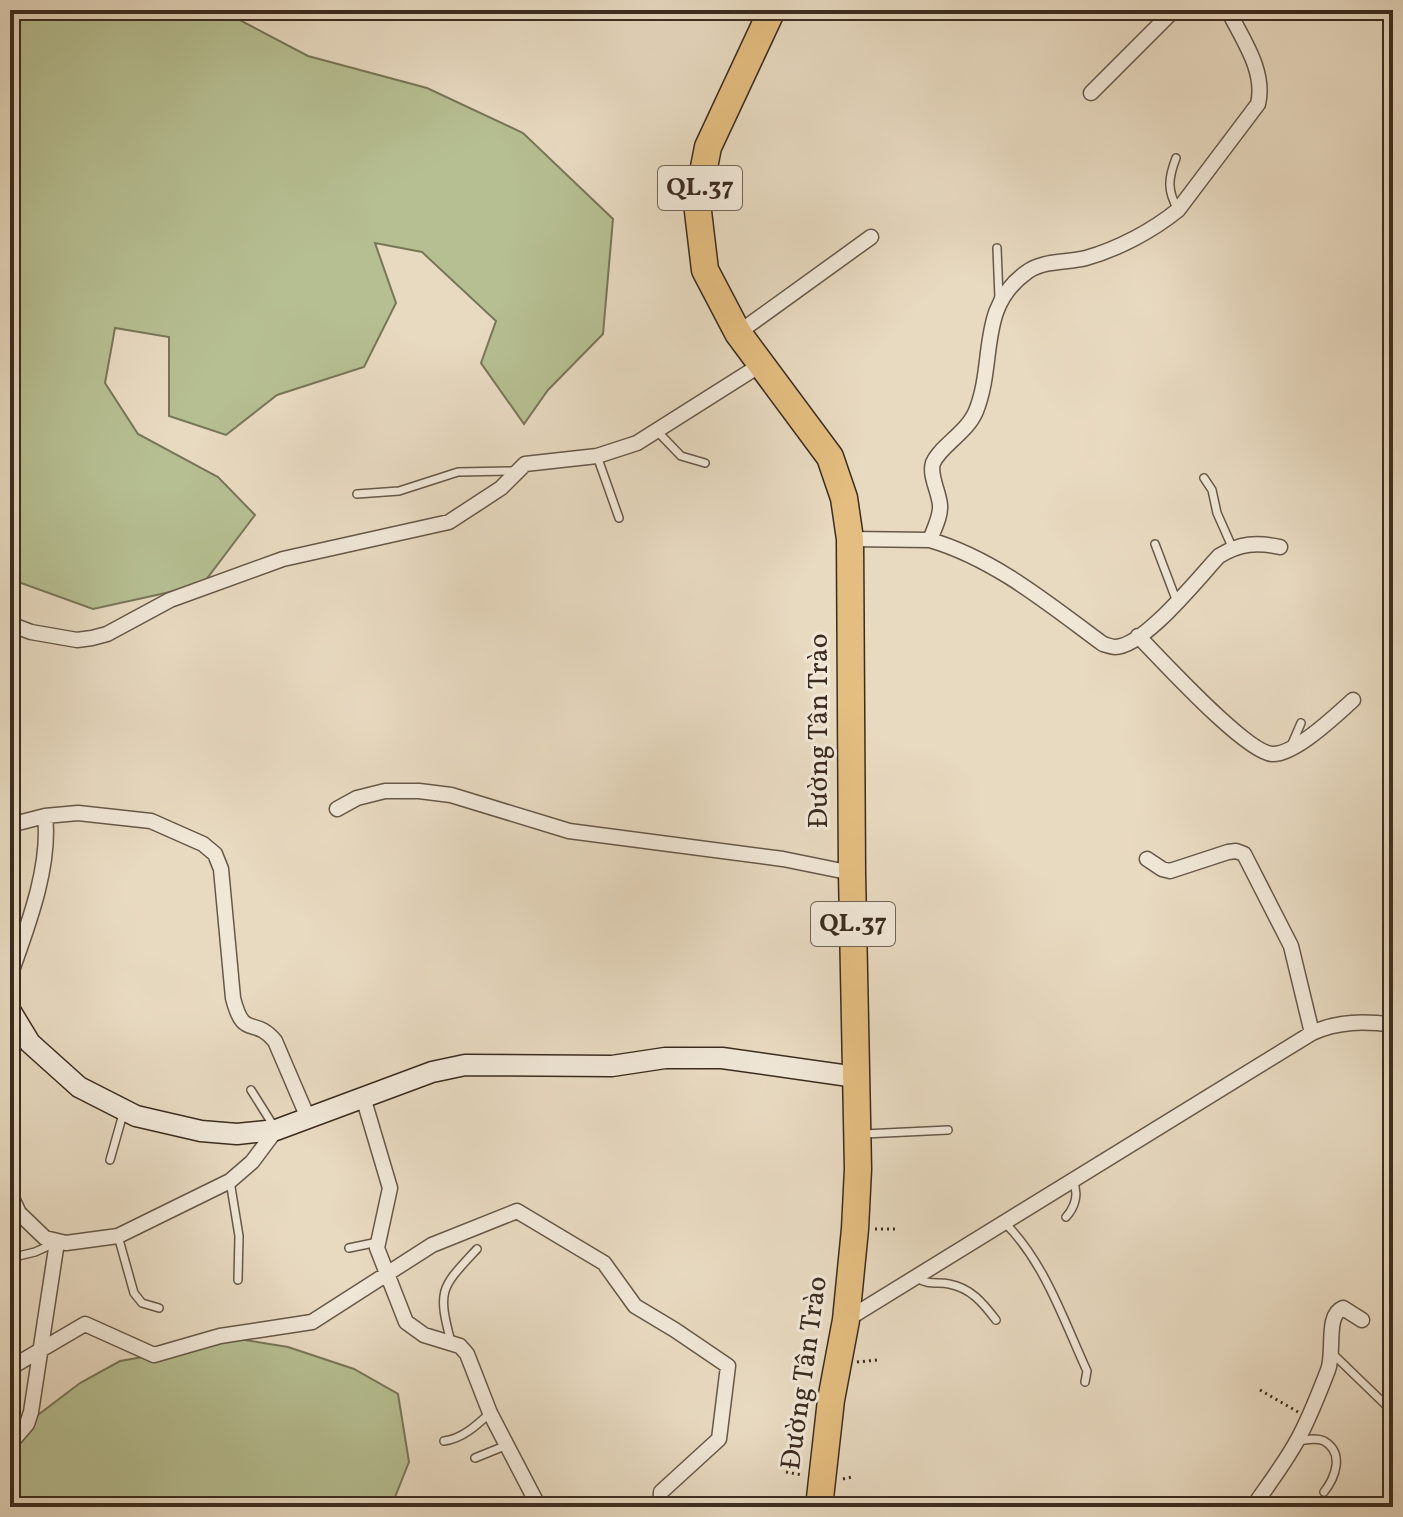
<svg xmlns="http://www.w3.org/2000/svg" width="1403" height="1517" font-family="Vollkorn,serif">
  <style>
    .green { fill: #b6bf92; stroke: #787658; stroke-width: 2 }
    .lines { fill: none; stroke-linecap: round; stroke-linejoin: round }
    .lane-casing { stroke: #665848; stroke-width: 10 }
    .street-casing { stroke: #665848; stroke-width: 17 }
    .secondary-casing { stroke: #3b2c1f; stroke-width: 23 }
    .highway-casing { stroke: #3b2c1f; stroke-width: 29 }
    .path { stroke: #3b2c1f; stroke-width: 3; stroke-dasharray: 2 4; stroke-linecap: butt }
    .lane { stroke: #f0e7d7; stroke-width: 7 }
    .street { stroke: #f0e7d7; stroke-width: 14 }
    .secondary { stroke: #f0e7d7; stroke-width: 20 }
    .highway { stroke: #e4bd80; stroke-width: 26 }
    .labels { text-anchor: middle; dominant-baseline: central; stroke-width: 6; stroke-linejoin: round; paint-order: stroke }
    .shield { fill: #f0e7d7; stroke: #716456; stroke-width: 2 }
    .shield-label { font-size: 26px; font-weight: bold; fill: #3b2c1f }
    .street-label { font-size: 28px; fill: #3b2c1f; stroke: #f0e7d7 }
  </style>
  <rect width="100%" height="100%" fill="#e8dac1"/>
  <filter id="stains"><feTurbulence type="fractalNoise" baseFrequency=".0025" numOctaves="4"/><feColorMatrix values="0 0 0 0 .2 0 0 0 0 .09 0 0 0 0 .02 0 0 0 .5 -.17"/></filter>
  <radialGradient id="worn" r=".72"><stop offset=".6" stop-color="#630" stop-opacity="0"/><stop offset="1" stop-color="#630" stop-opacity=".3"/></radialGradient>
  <!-- green -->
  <path class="green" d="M10,10H227L232,16L308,56L427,88L523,133L613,219L603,334L548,390L524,424L481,363L496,321L422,252L375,243L396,303L364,367L277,395L226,435L169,416V337L115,328L105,383L138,434L218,477L255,515L202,585L93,609L10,579Z
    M220,1336L288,1347L354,1369L398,1394L409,1462L391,1507H10V1443L30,1421L80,1383L120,1361L154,1355Z"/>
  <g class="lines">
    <!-- lane casing -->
    <g class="lane-casing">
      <path id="lane" d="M1176,158C1168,179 1167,190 1178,210
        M997,248L999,298
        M657,431L681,456L705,463
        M597,456L619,518
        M1204,478L1212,490L1217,513L1233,549
        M357,494L399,491L458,472L515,471
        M1155,544L1177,602
        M1291,746L1301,723
        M10,1045L28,1043
        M251,1090L273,1125
        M864,1134L948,1130
        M110,1160L123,1114
        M230,1181L239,1236L238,1280
        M1066,1217C1075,1207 1079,1194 1073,1181
        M1005,1223C1045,1263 1064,1321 1087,1371L1085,1382
        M118,1236L134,1293L142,1303L159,1308
        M349,1248L378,1242
        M10,1258L35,1252L57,1242
        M917,1278C928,1285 937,1282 949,1284C971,1288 983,1303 996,1320
        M451,1342C437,1289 441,1288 477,1249
        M1333,1354L1393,1412
        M444,1441C462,1439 477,1425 490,1413
        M1298,1441C1306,1440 1316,1437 1324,1441C1345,1453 1335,1478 1324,1492
        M475,1458L507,1445"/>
    </g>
    <!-- street casing -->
    <g class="street-casing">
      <path id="street" d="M1091,93L1174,10
        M738,333L871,237
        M850,539L930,540C995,559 1050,605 1103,644C1107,645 1111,647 1115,647C1144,647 1199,577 1219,556C1240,543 1257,542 1280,547
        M930,540C934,529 941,516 940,505C939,492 929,475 933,463C940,446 967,433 976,411C996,361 977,307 1027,272C1043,260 1067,263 1086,258C1118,249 1152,231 1178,210L1258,104C1266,71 1242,39 1228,10
        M10,624L31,632L77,640L92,638L107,634L170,600L283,559L449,522L501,488L525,464L597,456L637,443L762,364
        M1138,636C1160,658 1245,752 1272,754C1295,755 1336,715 1353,700
        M337,809L357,798L385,791H419L451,795L569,831L783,859L852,873
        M10,825L45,816L78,813L151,821L203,844L215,854L221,869L233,998C244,1041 253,1015 275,1041L308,1118
        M1147,859L1162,869L1170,871L1228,852L1236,851L1244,854L1291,946L1312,1033
        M10,976C27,928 51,867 45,816
        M363,1097L390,1188L377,1248L406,1322L424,1335L460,1346L467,1354L490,1413L539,1507
        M10,1194L19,1213L45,1238L66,1243L118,1236L230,1181L252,1162L276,1130
        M846,1320L1312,1033C1338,1021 1365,1021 1393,1025
        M10,1368L85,1324L154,1355L220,1336L312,1322L432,1245L517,1211L604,1263L635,1306L675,1330L728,1366L719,1439L661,1492L660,1507
        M10,1444L27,1424L31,1412L57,1242
        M1253,1507C1268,1485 1285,1463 1298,1439C1310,1417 1319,1393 1328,1370C1335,1352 1325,1315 1343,1308L1362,1320"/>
    </g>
    <!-- secondary casing -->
    <g class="secondary-casing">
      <path id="secondary" d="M10,1010L30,1043L79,1087L136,1116L201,1131L237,1134L276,1130L432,1072L465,1065L612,1066L665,1058H722L856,1077"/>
    </g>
    <!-- highway casing -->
    <g class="highway-casing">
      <path id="highway" d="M772,10L708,147L697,203L705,270L738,333L830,457L844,498L850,539L852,873L858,1169L855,1229L846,1320L831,1400L819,1507"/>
    </g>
    <!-- path -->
    <path class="path" d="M875,1229H898
      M857,1362L878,1360
      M1260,1390L1298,1412
      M786,1472L802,1475
      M843,1479L852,1477"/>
    <!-- lane -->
    <use href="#lane" class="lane"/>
    <!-- street -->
    <use href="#street" class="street"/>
    <!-- secondary -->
    <use href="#secondary" class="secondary"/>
    <!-- highway -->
    <use href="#highway" class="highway"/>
  </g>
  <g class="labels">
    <!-- shield labels -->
    <g class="shield">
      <rect x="658" y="166" width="84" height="44" rx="6"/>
      <rect x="811" y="902" width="84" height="44" rx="6"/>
    </g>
    <g class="shield-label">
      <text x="700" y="188">QL.37</text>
      <text x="853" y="924">QL.37</text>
    </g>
    <!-- street labels -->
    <g class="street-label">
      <text transform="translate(819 731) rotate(-90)">Đường Tân Trào</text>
      <text transform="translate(805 1373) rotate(-82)">Đường Tân Trào</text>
    </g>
  </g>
  <!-- margin -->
  <rect width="1403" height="1517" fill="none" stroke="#e8dac1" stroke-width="40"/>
  <rect x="12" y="12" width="1379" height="1493" fill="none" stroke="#3b2c1f" stroke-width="4"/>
  <rect x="20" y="20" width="1363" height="1477" fill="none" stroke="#3b2c1f" stroke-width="2"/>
  <rect width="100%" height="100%" filter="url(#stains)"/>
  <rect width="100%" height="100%" fill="url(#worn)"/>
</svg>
